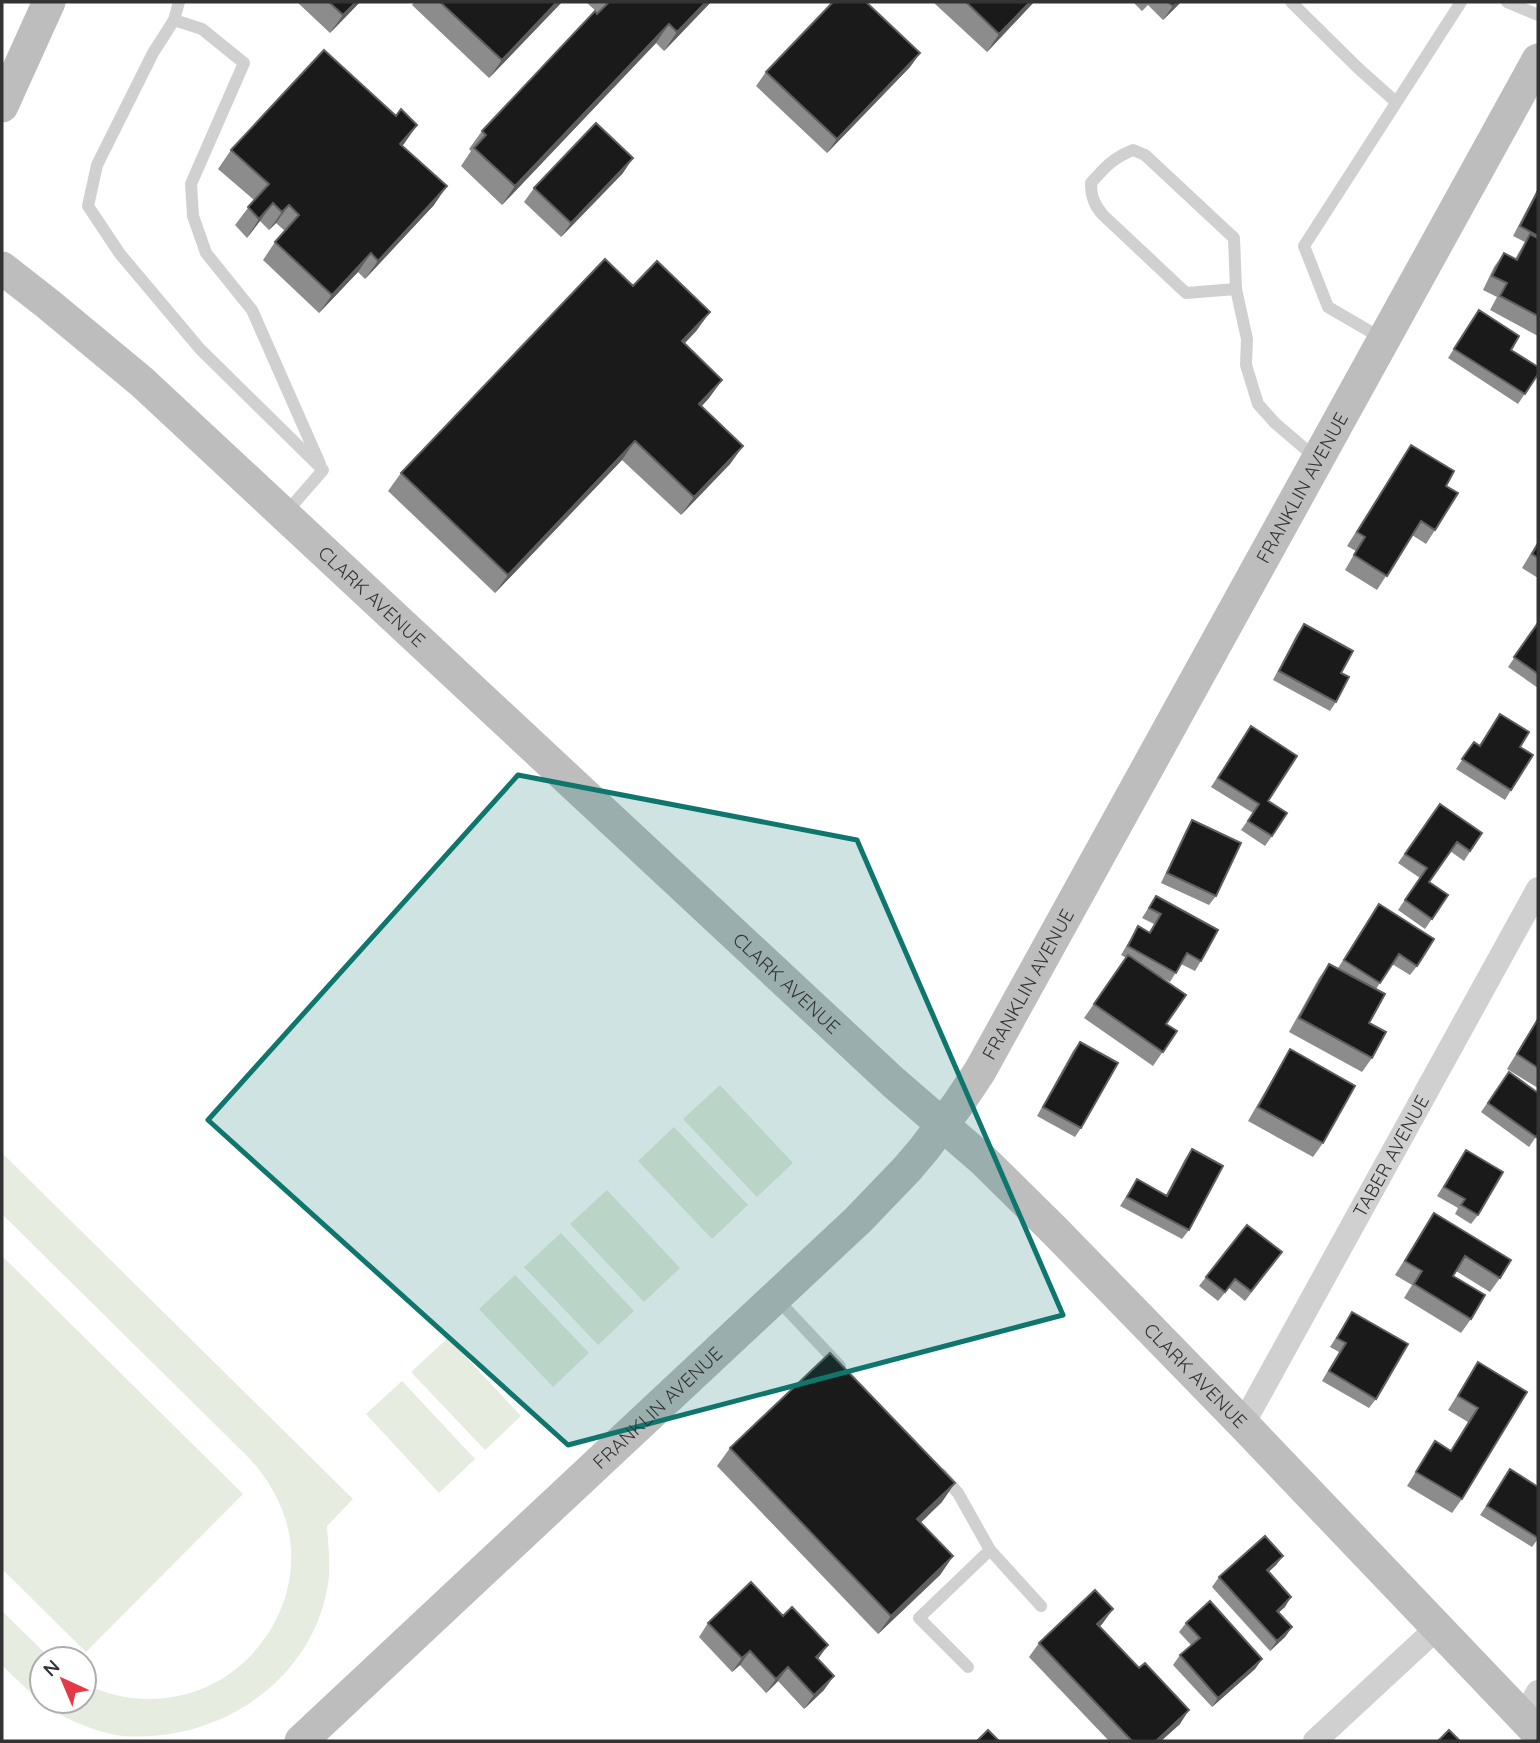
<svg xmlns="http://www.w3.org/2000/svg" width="1540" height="1743" font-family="Quicksand,sans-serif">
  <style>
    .green { fill: #e6ecdf }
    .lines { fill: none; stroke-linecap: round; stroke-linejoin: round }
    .lane { stroke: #d0d0d0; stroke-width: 12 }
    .street { stroke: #d0d0d0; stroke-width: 24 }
    .secondary { stroke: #bdbdbd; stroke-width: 33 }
    .wall { fill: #8c8c8c }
    .shaded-wall { fill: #5f5f5f }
    .building { fill: #1a1a1a; stroke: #5f5f5f; stroke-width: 2 }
    .marked { fill: #0f766e; fill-opacity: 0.2; stroke: #0f766e; stroke-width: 5; stroke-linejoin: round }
    .labels { text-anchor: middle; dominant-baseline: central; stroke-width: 7; stroke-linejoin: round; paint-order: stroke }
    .street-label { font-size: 19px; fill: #333; stroke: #fff }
  </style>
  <rect width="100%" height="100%" fill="#fff"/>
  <!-- green -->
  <path class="green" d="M720,1085L793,1163L757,1197L683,1119Z
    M674,1127L748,1205L712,1239L638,1161Z
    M2,1153L353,1499L327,1526C328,1545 331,1565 328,1584C313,1680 220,1743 123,1736C106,1734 89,1728 73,1721C45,1708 23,1686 2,1665V1611L51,1659H42V1701H84V1683C114,1699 149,1703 183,1695C261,1676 312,1589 283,1512C275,1491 264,1474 249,1458L2,1214Z
    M607,1190L680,1268L644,1302L570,1224Z
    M561,1233L634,1311L598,1345L524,1267Z
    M2,1256L243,1494L86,1652L2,1569Z
    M515,1275L589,1353L553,1387L479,1309Z
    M448,1338L521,1416L485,1450L411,1372Z
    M402,1381L475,1459L439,1493L366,1414Z"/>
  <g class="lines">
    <!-- lane -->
    <path class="lane" d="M179,2L174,20L153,53L97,165L88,206L120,254L200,349L323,470
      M1291,2L1359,69L1396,102
      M1507,2L1538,15
      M174,20L202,29L244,63L191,184L193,216L206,253L252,310L320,464
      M1236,289L1186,293L1103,215C1094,205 1091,196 1091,183C1105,167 1113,158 1133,150L1145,155L1234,238L1236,289L1247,339L1246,365L1258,404L1275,423L1317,459
      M1383,339L1328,307L1304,246L1461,2
      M284,515L323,470
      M776,1298L840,1366
      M941,1474L958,1493L990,1550L1041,1606
      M968,1667L919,1618L990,1550"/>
    <!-- street -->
    <g class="street">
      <path id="s1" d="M1243,1424L1538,889"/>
      <path d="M1523,1718L1538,1692"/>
      <path d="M1315,1741L1437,1628"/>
    </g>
    <!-- secondary -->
    <g class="secondary">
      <path d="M2,106L49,2"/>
      <path id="s2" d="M2,268L48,304L142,382L893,1082L983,1160L1055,1231L1243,1424L1538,1733"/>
      <path id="s3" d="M301,1741L858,1220L907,1169L924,1149L958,1104L980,1071L1538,60"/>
    </g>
  </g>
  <!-- wall -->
  <path class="wall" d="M297,2H360L330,33Z
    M414,2H562L489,78L412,5Z
    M586,2H711L664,51L656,43L502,205L461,166L471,151L469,149L482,131L598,13Z
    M933,2H1034L987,52Z
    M1133,2H1181L1163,20L1148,5L1142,11Z
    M920,53L910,67L827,153L756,86L766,72Z
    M402,146L434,205L365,279L358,272L319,313L263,260L275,242L285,231L276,223L269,230L260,221L247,238L235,225L254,200L218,169L231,150Z
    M623,173L561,237L524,202L534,188Z
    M1538,188V336L1490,310L1497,297L1483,290L1494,267L1504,253L1515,259L1525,242L1513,236Z
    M633,286L697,330L684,344L722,380L709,398L701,407L743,446L730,464L681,515L622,460L495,593L388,491L401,473Z
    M1479,310L1511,350L1538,374L1518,404L1448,358Z
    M1411,445L1446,486L1435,530L1426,544L1412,535L1377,590L1345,570L1356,551L1347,546Z
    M1538,541V578L1522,568Z
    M1538,623V688L1508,667Z
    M1304,624L1341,673L1336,702L1330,711L1273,680L1297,634Z
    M1500,714L1520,747L1511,790L1505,800L1456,769L1474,742L1479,746Z
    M1244,736L1268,801L1272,836L1265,846L1241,830L1253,813L1211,787Z
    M1440,804L1482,833L1464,861L1450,851L1429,882L1448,895L1425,929L1398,910L1420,878L1398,863Z
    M1192,820L1216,896L1209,905L1161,883L1186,830Z
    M1156,896L1201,961L1195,971L1181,964L1170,982L1157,975L1166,1024L1177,1031L1153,1066L1084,1018L1126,958L1121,955L1138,926L1149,932L1154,924L1142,918Z
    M1379,904L1417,966L1410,975L1392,964L1376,989L1369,1023L1372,1058L1362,1072L1289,1032L1319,978L1329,964L1338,968Z
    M1538,1018V1088L1507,1069Z
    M1080,1042L1081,1128L1075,1137L1037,1116L1073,1051Z
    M1290,1049L1323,1143L1313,1157L1248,1121L1281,1064Z
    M1509,1072L1538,1134L1529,1147L1481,1112Z
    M1192,1149L1189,1230L1182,1239L1120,1206L1137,1179L1166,1195L1185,1159Z
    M1466,1150L1478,1215L1471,1224L1455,1214L1458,1208L1437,1196Z
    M1434,1213L1500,1278L1490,1292L1456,1271L1453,1276L1471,1319L1461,1333L1404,1298L1412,1285L1395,1275Z
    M1275,1262L1245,1301L1229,1288L1218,1301L1199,1286L1206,1277Z
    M1352,1312L1376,1399L1369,1408L1322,1381L1339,1352L1330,1347Z
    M1478,1362L1527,1392L1462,1499L1452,1513L1407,1486L1435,1441L1451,1451L1468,1422L1448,1410Z
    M730,1448L942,1502L920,1522L953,1556L940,1575L878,1634L717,1466Z
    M1504,1479L1538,1487V1539L1532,1547L1480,1515Z
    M1283,1556L1276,1565L1268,1572L1285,1607L1279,1612L1292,1627L1285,1637L1270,1651L1212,1587L1219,1577Z
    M708,1623L818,1659L824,1690L804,1709L778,1681L766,1693L740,1665L732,1672L699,1637Z
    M1103,1623L1100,1626L1180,1724L1161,1741H1109L1029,1657L1039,1643Z
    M1186,1623L1262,1659L1255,1669L1212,1707L1173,1665L1180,1655L1191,1645L1179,1632Z"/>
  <!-- shaded-wall -->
  <path class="shaded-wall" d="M356,2H360L330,33L343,15Z
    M557,2H562L489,78L502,60Z
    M706,2H711L664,51L677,32Z
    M1030,2H1034L987,52L999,34Z
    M1177,2H1181L1163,20L1173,6Z
    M669,24L656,43L502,205L515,186Z
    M920,53L910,67L827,153L837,139Z
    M417,125L404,144L387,163L400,144Z
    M633,158L623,173L561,237L571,223Z
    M447,186L434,205L365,279L378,261Z
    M273,203L260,221L247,238L259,219Z
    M289,205L276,223L269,230L282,212Z
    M371,253L358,272L319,313L332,295Z
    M710,312L697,330L669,360L682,341Z
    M722,380L709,398L686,423L699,404Z
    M635,441L622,460L495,593L508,575Z
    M743,446L730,464L681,515L694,497Z
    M955,1483L942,1502L905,1538L917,1519Z
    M953,1556L940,1575L878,1634L891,1616Z
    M1283,1556L1276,1565L1260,1580L1267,1570Z
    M1291,1597L1285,1607L1270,1620L1277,1611Z
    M1113,1609L1103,1623L1088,1638L1097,1624Z
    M1292,1627L1285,1637L1270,1651L1277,1641Z
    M828,1645L818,1659L816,1657Z
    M750,1651L740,1665L732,1672L742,1658Z
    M1262,1659L1255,1669L1212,1707L1218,1698Z
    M788,1667L778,1681L766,1693L776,1679Z
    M834,1676L824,1690L804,1709L814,1695Z
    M1189,1710L1180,1724L1161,1741H1156Z"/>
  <!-- building -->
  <path class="building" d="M329,2H356L343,15Z
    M440,2H557L502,60Z
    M609,2H706L677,32L669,24L515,186L474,148L486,135L482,131L595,11L597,14Z
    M833,2H866L920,53L837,139L766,72Z
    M966,2H1030L999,34Z
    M1168,2H1177L1173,6Z
    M324,50L396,116L401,109L417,125L400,144L447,186L378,261L371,253L332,295L275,242L299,215L289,205L282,212L273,203L259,219L248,207L269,184L231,150Z
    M596,123L633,158L571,223L534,188Z
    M1538,191V236L1520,226Z
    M1530,234L1538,238V316L1500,296L1507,283L1492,276L1504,253L1517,260Z
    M605,259L633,286L657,261L710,312L682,341L722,380L699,404L743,446L694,497L635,441L508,575L401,473Z
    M1479,310L1519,336L1511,350L1538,367V374L1525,394L1454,349Z
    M1411,445L1454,471L1446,486L1458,493L1435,530L1421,521L1387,576L1354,555L1365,537L1357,532Z
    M1538,544V558L1532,554Z
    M1538,623V674L1514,657Z
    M1304,624L1353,651L1341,673L1349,677L1336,702L1279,671Z
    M1500,714L1529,732L1520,747L1533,755L1511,790L1462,759L1474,742L1480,746Z
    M1251,726L1297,756L1268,801L1287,813L1272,836L1248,821L1259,804L1218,778Z
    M1440,804L1482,833L1470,851L1457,842L1429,882L1448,895L1432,919L1405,900L1427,868L1405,854Z
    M1192,820L1241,843L1216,896L1167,873Z
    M1156,896L1218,930L1201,961L1187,953L1176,973L1128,946L1138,926L1150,933L1161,914L1149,908Z
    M1379,904L1434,939L1417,966L1399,954L1380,983L1344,960Z
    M1128,955L1186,995L1166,1024L1177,1031L1163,1052L1094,1004Z
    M1329,964L1385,994L1369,1023L1386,1032L1372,1058L1299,1018Z
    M1538,1019V1068L1517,1054Z
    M1080,1042L1118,1063L1081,1128L1043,1107Z
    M1290,1049L1355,1086L1323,1143L1258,1107Z
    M1509,1072L1538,1093V1134L1536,1137L1488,1103Z
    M1192,1149L1223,1166L1189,1230L1127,1197L1137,1179L1167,1196Z
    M1466,1150L1503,1172L1478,1215L1461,1205L1465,1199L1444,1187Z
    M1434,1213L1511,1260L1500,1278L1465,1256L1453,1276L1485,1295L1471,1319L1414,1284L1422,1271L1405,1261Z
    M1247,1225L1282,1252L1251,1291L1235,1279L1225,1292L1206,1277Z
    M1352,1312L1408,1344L1376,1399L1329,1371L1346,1343L1337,1338Z
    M830,1353L955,1483L917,1519L953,1556L891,1616L730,1448Z
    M1478,1362L1527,1392L1462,1499L1416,1472L1435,1441L1451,1451L1478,1408L1458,1396Z
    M1510,1469L1538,1487V1538L1487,1506Z
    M1265,1536L1283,1556L1267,1570L1291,1597L1277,1611L1292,1627L1277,1641L1219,1577Z
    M751,1582L783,1616L792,1607L828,1645L816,1657L834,1676L814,1695L788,1667L776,1679L750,1651L742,1658L708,1623Z
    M1095,1590L1113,1609L1097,1624L1139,1668L1145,1663L1189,1710L1156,1741H1132L1039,1643Z
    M1210,1601L1262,1659L1218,1698L1180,1655L1200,1638L1186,1623Z
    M988,1730L999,1741H977Z
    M1449,1730L1460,1741H1438Z"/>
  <!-- marked area -->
  <path class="marked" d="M518,775L857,840L1063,1315L568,1445L208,1120Z"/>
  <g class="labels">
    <!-- street labels -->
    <g class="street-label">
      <text stroke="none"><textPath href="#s3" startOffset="1622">FRANKLIN AVENUE</textPath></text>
      <text stroke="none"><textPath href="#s2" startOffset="495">CLARK AVENUE</textPath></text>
      <text stroke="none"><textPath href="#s2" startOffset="1062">CLARK AVENUE</textPath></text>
      <text stroke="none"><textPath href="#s3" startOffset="1055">FRANKLIN AVENUE</textPath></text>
      <text stroke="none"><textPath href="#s1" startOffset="306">TABER AVENUE</textPath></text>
      <text stroke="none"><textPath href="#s2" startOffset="1629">CLARK AVENUE</textPath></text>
      <text stroke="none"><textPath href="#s3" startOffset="488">FRANKLIN AVENUE</textPath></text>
    </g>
  </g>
  <!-- border -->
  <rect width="1540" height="1743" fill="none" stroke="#333333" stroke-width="7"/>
  <!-- north arrow -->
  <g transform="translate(63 1680) rotate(316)"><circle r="33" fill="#ffffff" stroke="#adadad" stroke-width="2"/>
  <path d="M0-5L12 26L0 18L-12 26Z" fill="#e63946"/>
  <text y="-10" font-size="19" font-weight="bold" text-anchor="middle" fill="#333333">N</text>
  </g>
</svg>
